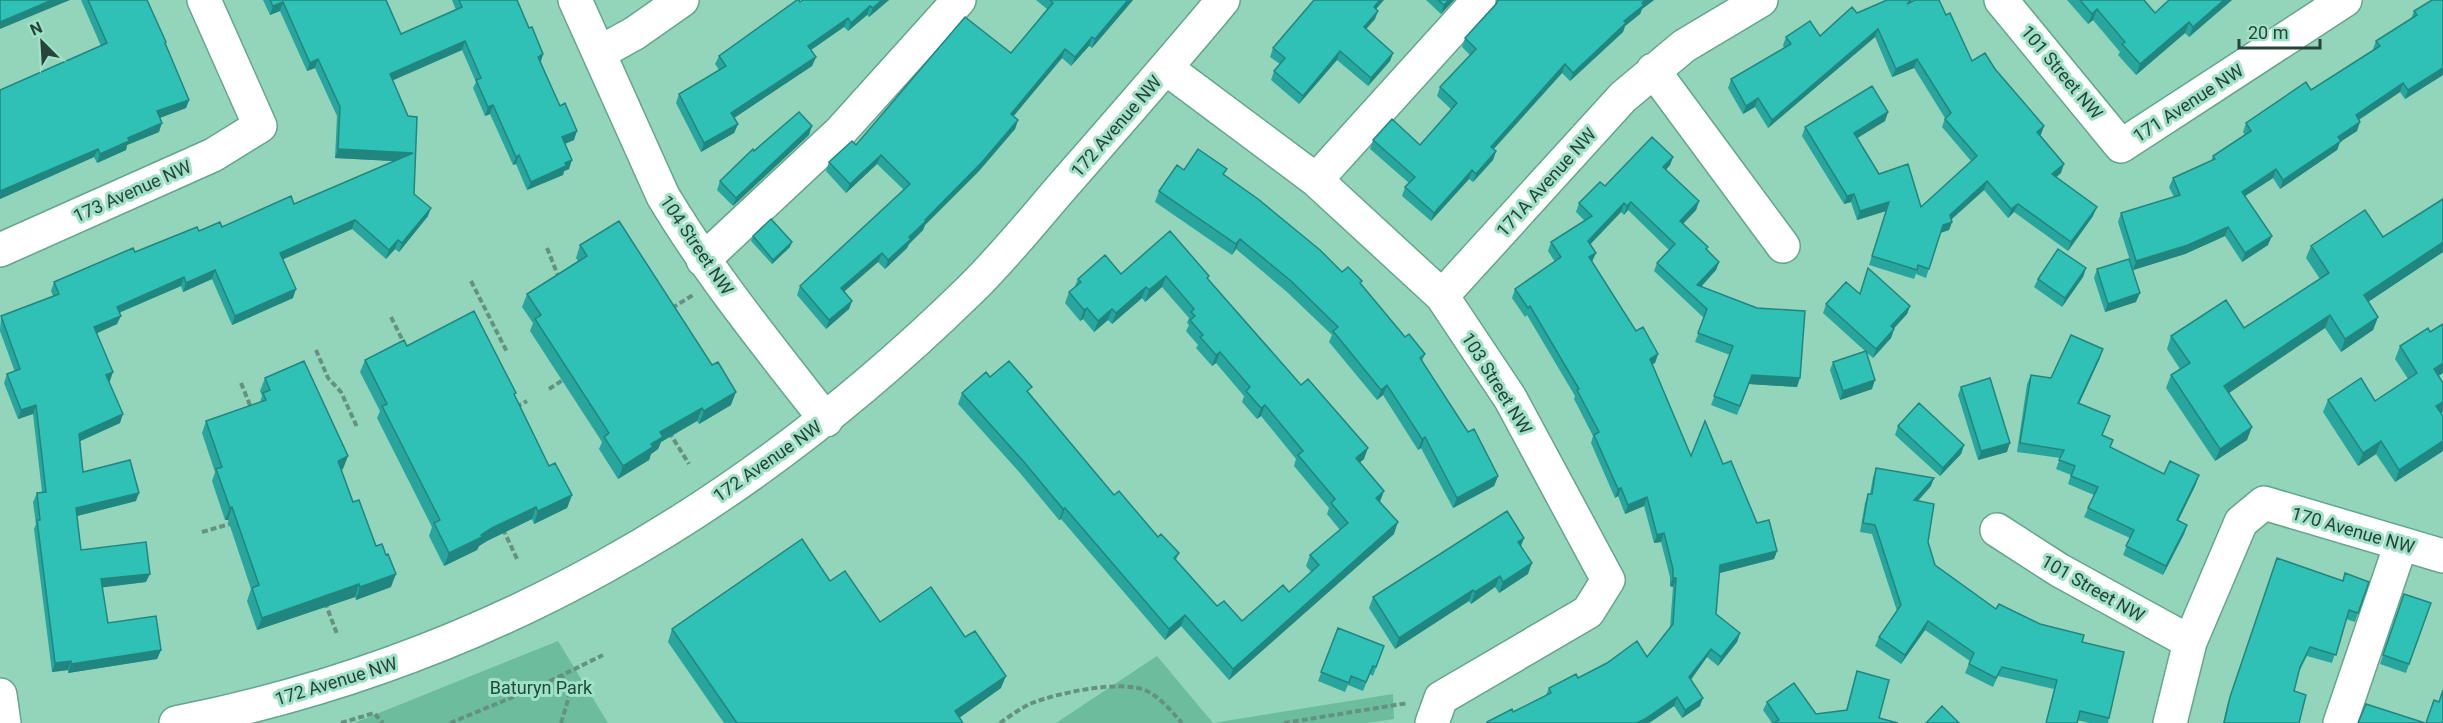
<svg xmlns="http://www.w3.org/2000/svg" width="2443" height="723" font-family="Roboto,sans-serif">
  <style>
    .green { fill: #6dbc9e }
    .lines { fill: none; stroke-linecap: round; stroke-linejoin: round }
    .minor-casing { stroke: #64a58c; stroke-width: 36 }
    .path { stroke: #639380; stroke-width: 4; stroke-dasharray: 6 3; stroke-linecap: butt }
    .minor { stroke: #fff; stroke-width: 33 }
    .wall { fill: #28a59d }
    .shaded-wall { fill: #21867f }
    .building { fill: #2fc0b6; stroke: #21867f; stroke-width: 1.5 }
    .labels { text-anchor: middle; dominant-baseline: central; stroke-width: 6; stroke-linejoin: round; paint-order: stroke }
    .street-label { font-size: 18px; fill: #284339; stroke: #a0e2c7 }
    .park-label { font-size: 18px; fill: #1c4c3b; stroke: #a0e2c7 }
  </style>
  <rect width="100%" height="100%" fill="#93d5ba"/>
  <!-- green -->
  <path class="green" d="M558,641L608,723H354Z
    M1157,656L1213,723L1393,694L1394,719L1367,723H1056Z"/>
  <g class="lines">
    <!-- minor casing -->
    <g class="minor-casing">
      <path id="minor" d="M575,0L663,196C711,276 769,347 826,420
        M2001,0L2121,146L2345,0
        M599,53L635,33L682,0
        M1166,68L1316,180L1442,296L1510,398L1608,580L1588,612L1441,698L1432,723
        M1653,70L1783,246
        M1316,180L1479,0
        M0,250L213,155L260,126L204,0
        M703,260L840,132L959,0
        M1442,296L1623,97L1684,46L1761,0
        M1997,530L2059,570L2190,642
        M0,695L4,723
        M176,723C487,661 744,511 969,291C1002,259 1031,223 1061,188C1115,126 1170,64 1223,0
        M2170,723L2190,642L2241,522L2264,503L2443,556
        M2340,723L2401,544"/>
    </g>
    <!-- path -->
    <path class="path" d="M547,248L559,278
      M471,281L507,352
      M672,308L693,295
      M391,317L404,343
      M316,350L328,378L341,392L357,427
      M241,383L252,410
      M549,389L566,378
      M516,407L527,401
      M669,432L689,464
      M503,529L518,561
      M202,532L233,523
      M325,602L337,634
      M341,723L374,713L383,723
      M450,723L542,685L603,655
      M561,723L569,697L562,675
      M1000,723C1010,716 1021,708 1032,703C1058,693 1121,679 1147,691C1161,698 1172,712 1182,723
      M1284,723L1408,703"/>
    <!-- minor -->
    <use href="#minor" class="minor"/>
  </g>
  <!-- wall -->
  <path class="wall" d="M81,0H147L166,42L165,45L189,100L186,108L160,118L159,132L127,145L126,150L97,163L94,157L0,199V90L101,46Z
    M263,0H386L401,34L456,10L452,0H517L529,28L543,54L541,62L574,140L565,144L569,169L564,171L563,175L527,190L516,164L513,165L490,114L485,116L473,88L476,82L462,50L392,80L414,194L428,216L399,252L395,249L386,259L352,229L283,259L293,298L232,325L212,279L183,292L181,286L119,313L117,324L97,333L110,381L109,382L120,423L80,441L83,472L136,501L77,516L81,550L146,582L102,587L108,623L161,650L157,659L68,673V670L52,672L34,529L36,524L33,502L37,493L42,492L33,414L18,419L4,383L7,374L15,372L0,331L1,316L53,296L51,291L54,282L135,252L199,231L222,227L294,204L395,161L335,158L337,116L315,68L307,71L280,11L270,15Z
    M889,0L869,17L867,15L848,31L844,27L811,50L816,57L812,66L734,118L738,124L734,133L701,152L676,103L679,94L719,70L715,64L719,56L800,2Z
    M1036,0H1133L1092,48L1089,46L1071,66L1062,58L1013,116L1018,120L1015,129L979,171L925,225L923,230L909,244L907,248L885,269L878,262L844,291L852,301L849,309L826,329L797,295L800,286L904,190L877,164L846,193L826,171L829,162L1011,53L1047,9Z
    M1426,0H1454L1441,14Z
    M1497,0H1654L1642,9L1640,14L1625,26L1623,32L1570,81L1562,73L1494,149L1496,151L1493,160L1473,182L1469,179L1431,221L1402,196L1405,187L1409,183L1370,149L1373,140L1420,145L1452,110L1437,96L1440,87L1470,55L1462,47L1465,38L1496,4Z
    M2067,0H2144L2155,13L2169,0H2232L2189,37L2185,33L2136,75L2118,55L2120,52L2093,20L2088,24Z
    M2443,0V75L2405,99L2400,92L2359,120L2357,131L2340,142L2337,150L2280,189L2273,178L2245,196L2268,245L2242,262L2225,236L2185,254L2133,270L2118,222L2121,213L2174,197L2169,187L2173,178L2211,161L2213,156L2245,135L2243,132L2246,123L2311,90L2374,50L2373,49L2376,41L2411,19L2414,11Z
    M1376,9L1375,19L1366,29L1393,53L1390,61L1368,86L1337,60L1299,104L1271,80L1274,71L1280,64L1270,57L1273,48Z
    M1857,13L1946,15L1972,61L1995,69L2044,126L2041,134L2040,136L2061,173L2056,177L2093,216L2068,251L2014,212L2008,218L1984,190L1951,220L1952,222L1949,230L1940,233L1926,278L1916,274L1914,279L1869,265L1886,211L1857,220L1851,202L1844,204L1802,136L1805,127L1888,112L1885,121L1857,138L1879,174L1921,207L1971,161L1942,127L1945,118L1914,68L1892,77L1875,37L1768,128L1755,107L1743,114L1728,88L1731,79L1784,48L1783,45L1786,37L1820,36Z
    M809,135L733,206L717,190L720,181Z
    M1673,157L1670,165L1666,170L1699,201L1696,210L1683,224L1707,250L1719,262L1716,270L1701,287L1797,387L1749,384L1737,415L1711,405L1730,355L1695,342L1704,318L1654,271L1657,263L1669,250L1628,210L1624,215L1621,212L1590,244L1592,262L1636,331L1658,354L1655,363L1652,364L1691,456L1723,464L1757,523L1777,551L1774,559L1719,573L1716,614L1740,633L1737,642L1718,666L1707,657L1691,680L1700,706L1682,718L1674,706L1649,723H1487V722L1513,712L1546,695L1549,688L1647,657L1670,627L1673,587L1670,586V577L1661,542L1654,543L1644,506L1625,514L1618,496L1615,498L1591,443L1593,436L1574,399L1575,396L1527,315L1525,317L1512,298L1515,289L1555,262L1548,251L1551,242L1585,221L1576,212L1579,203L1605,186Z
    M1224,175L1342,272L1361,284L1405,337L1425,354L1422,361L1468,432L1498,476L1494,486L1453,508L1421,448L1418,450L1383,395L1377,400L1329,342L1332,335L1287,292L1236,249L1232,255L1155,202L1159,191Z
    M2443,199V252L2368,302L2378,317L2373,330L2341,352L2325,328L2229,393L2247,440L2215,461L2166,388L2171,375L2180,369L2167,349L2171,336L2244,328L2320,279L2306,258L2311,246L2383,237Z
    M753,236L790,247L772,264L751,241Z
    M580,245L731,405L699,424L697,421L661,442L658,449L651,454L649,460L618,479L599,449L602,442L530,331L533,323L522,307L527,294L578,261L576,258Z
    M1868,268L1910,306L1907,314L1893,329H1894L1891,338L1873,358L1866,352L1872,389L1840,400L1830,370L1833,362L1865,351L1823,313L1826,304L1860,294Z
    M2086,268L2083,277L2062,307L2034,287L2038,279Z
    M2097,269L2136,302L2105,312L2094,278Z
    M1121,274L1209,276L1208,279L1364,459L1360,462L1380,502L1394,534L1229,680L1181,626L1165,640L1061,519L1059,520L1020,473L958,404L962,393L990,377L1029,393L1114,495L1158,537L1179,553L1176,560L1217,606L1242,621L1289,592L1311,572L1306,566L1310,555L1340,530L1327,514L1329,508L1294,466L1296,459L1261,416L1257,419L1242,402L1244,396L1216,363L1212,366L1196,348L1198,345L1186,331L1189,325L1187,323L1189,318L1162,287L1145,302L1142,298L1112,324L1108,320L1094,332L1083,319L1080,321L1065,303L1069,292L1074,288L1078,279Z
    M2443,324V373L2438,376L2441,413L2443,416V451L2395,482L2376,454L2358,466L2323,412L2328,400L2375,401L2408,379L2395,359L2400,346L2430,332Z
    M407,346L515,396L549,466L572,495L567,508L534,524L532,519L487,541L479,546L477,550L444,566L429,536L432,527L377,418L380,411L360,372L365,360Z
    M2100,358L2079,404L2103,436L2110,448L2164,474L2196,484L2178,521L2187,525L2184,534L2163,575L2123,555L2130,538L2084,517L2094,495L2068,484L2071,475L2056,469L2060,458L2017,452L2027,384L2031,375L2051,378Z
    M265,378L343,469L341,470L353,502L391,587L356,600L355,597L257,630L247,601L251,589L228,520H225L212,481L215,472L202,433L206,421L260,402L262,396L260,391Z
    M1961,387L2007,452L1978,460L1958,395Z
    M1898,426L1964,445L1961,454L1940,476L1895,435Z
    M1876,468L1931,486L1918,501L1928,542L1935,565L1996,609L2040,624L2082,642L2109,718L2108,723H2089L2077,720V723H2046L2054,689L1998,676L1993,687L1965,673L1970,661L1925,630L1901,664L1875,646L1879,637L1897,611L1872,534L1860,532L1865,503L1868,494H1870L1873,477Z
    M1521,547L1528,574L1499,593L1495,587L1471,604L1469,601L1395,649L1369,608L1373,597Z
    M2277,558L2343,581L2369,582L2355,622L2346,619L2332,663L2307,656L2299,672L2294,691L2299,723H2223L2227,706Z
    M830,581L880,622L1001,688L959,718L963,723H724L668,642L672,629Z
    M2404,594L2431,603L2406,673L2380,664Z
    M1338,628L1384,646L1373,676L1370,674L1363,691L1348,685L1345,692L1318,681Z
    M1857,671L1879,718L1898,723H1772L1763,710L1767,702L1816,714L1846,710Z"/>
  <!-- shaded-wall -->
  <path class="shaded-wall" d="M52,0H70L0,29V22Z
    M882,0H889L869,17L873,8Z
    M1128,0H1133L1092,48L1095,39Z
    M1380,0H1384L1370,16L1374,7Z
    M1449,0H1454L1441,14L1444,5Z
    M1646,0H1654L1642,9L1640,14L1625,26L1623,32L1570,81L1573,73Z
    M2224,0H2232L2189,37L2193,27Z
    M283,2L280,11L270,15L273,6Z
    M870,6L867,15L848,31L851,23Z
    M2097,9L2093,20L2088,24L2092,14Z
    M1378,11L1375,19L1360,36L1364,27Z
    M848,18L844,27L805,54L808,46Z
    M2189,22L2185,33L2136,75L2140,64Z
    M1878,29L1875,37L1768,128L1772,120Z
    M1092,37L1089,46L1071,66L1075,57Z
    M465,41L462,50L387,83L390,74Z
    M1065,49L1062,58L1008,123L1011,114Z
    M1340,51L1337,60L1299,104L1303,96Z
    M1393,53L1390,61L1368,86L1371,78Z
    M543,54L540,63L538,57Z
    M816,57L812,66L728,122L731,113Z
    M318,59L315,68L307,71L310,63Z
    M1917,59L1914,68L1892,77L1896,69Z
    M1565,64L1562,73L1488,155L1491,147Z
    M2443,68V75L2405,99L2408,90Z
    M2403,83L2400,92L2352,124L2356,115Z
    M1758,98L1755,107L1743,114L1746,106Z
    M189,100L186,108L154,120L157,111Z
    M493,105L490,114L485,116L488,107Z
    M1888,112L1885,121L1851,142L1854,133Z
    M1018,120L1015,129L979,171L925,225L923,230L909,244L907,248L885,269L888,260L925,220Z
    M2360,122L2357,131L2340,142L2337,150L2280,189L2283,180L2338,137Z
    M162,123L159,132L127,145L126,150L97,163L100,154L128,138Z
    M738,124L734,133L701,152L704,143Z
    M812,126L809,135L733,206L736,198Z
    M2044,126L2041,134L2034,141L2037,132Z
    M577,131L574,140L559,146L562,137Z
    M98,149L94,157L0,199V191Z
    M338,149L413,153L410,162L335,158Z
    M1496,151L1493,160L1473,182L1476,174Z
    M519,155L516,164L513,165L516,157Z
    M881,155L877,164L846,193L850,184Z
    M1673,157L1670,165L1660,176L1663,167Z
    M572,160L569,169L564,171L563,175L527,190L531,182Z
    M2064,164L2061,173L2049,183L2052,174Z
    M2276,169L2273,178L2239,200L2242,192Z
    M1472,170L1469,179L1431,221L1434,213Z
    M1987,181L1984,190L1947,223L1952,222L1949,230L1940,233L1943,225L1950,215Z
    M1854,194L1851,202L1844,204L1847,196Z
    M1699,201L1696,210L1677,230L1680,221Z
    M1631,202L1628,210L1624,215L1627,206Z
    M1889,202L1886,211L1857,220L1860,211Z
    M1624,203L1621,212L1585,250L1588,241Z
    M2018,204L2014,212L2008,218L2011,209Z
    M2097,207L2093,216L2068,251L2071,242Z
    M431,208L428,216L399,252L402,243Z
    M355,220L352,229L277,262L280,253Z
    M2228,227L2225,236L2185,254L2133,270L2136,261Z
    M2272,236L2268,245L2242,262L2245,253Z
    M1240,239L1236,249L1232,255L1236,244Z
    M398,240L395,249L386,259L389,250Z
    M792,242L790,247L772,264L773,260Z
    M2443,242V252L2359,308L2364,295Z
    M882,253L878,262L838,297L841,288Z
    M1596,253L1592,262L1586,266L1589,257Z
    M1719,262L1716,270L1694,294L1697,285Z
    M2086,268L2083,277L2062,307L2065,298Z
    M215,270L212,279L183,292L186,283Z
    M1166,276L1162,287L1145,302L1149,290Z
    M184,277L181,286L113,315L117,307Z
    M1146,287L1142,298L1112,324L1116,313Z
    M296,289L293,298L232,325L235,316Z
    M2140,293L2136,302L2105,312L2108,304Z
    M852,301L849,309L826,329L829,320Z
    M1910,306L1907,314L1888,335L1891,326Z
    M1087,308L1083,319L1080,321L1084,310Z
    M1112,309L1108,320L1094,332L1098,321Z
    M2330,315L2325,328L2220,399L2224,386Z
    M121,316L117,324L91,336L94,327Z
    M2378,317L2373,330L2341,352L2345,339Z
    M1894,329L1891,338L1873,358L1876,349Z
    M2103,349L2100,358L2075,412L2078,403Z
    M1220,352L1216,363L1212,366L1216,355Z
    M1658,354L1655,363L1646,367L1650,359Z
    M2443,363V373L2429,382L2434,369Z
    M113,372L110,381L103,384L106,375Z
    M1752,375L1800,378L1797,387L1749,384L1737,415Z
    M1875,380L1872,389L1840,400L1843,391Z
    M1387,385L1383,395L1377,400L1381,390Z
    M736,392L731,405L699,424L704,411Z
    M2443,402V412L2432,419L2436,406Z
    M36,405L33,414L18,419L21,410Z
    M1265,405L1261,416L1257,419L1261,408Z
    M702,408L697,421L661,442L658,449L651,454L649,460L618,479L623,466L651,444L660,432Z
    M123,414L120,423L76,443L79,434Z
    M2252,427L2247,440L2215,461L2220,449Z
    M1425,437L1421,448L1418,450L1422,439Z
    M2381,441L2376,454L2358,466L2363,453Z
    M2443,441V451L2395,482L2399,470Z
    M2010,443L2007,452L1978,460L1981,451Z
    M1964,445L1961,454L1940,476L1943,468Z
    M1368,448L1364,459L1352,469L1356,458Z
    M348,456L343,469L333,473L338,461Z
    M2199,475L2196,484L2174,529L2177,520Z
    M1498,476L1494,486L1453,508L1457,498Z
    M1934,478L1931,486L1910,509L1914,500Z
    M1621,488L1618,496L1615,498L1618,489Z
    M1384,491L1380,502L1372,509L1376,498Z
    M139,493L136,501L73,517L76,508Z
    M572,495L567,508L534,524L538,511Z
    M1647,497L1644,506L1625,514L1628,505Z
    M232,507L228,520H225L230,508Z
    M536,507L532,519L487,541L479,546L477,550L444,566L449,553L492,528Z
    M1065,508L1061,519L1059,520L1063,509Z
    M1398,522L1394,534L1229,680L1233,669Z
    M2187,525L2184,534L2163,575L2166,566Z
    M1664,533L1661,542L1654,543L1657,535Z
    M1524,538L1520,549L1518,542Z
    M1777,551L1774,559L1716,574L1720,565Z
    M1532,563L1528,574L1499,593L1503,582Z
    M150,574L146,582L98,588L101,579Z
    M396,574L391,587L356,600L360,587Z
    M1500,576L1495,587L1471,604L1475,592Z
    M1673,578H1676L1673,587L1670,586Z
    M359,584L355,597L257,630L262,618Z
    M1473,590L1469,601L1395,649L1399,638Z
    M1185,615L1181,626L1165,640L1169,629Z
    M1928,621L1925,630L1901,664L1905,655Z
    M1740,633L1737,642L1718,666L1721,657Z
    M1711,649L1707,657L1686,686L1689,677Z
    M161,650L157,659L68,673L71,664Z
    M71,661L68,670L52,672L55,663Z
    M1006,676L1001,688L952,723L955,711Z
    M1677,697L1674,706L1649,723H1637Z
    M1703,698L1700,706L1682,718L1685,710Z"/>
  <!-- building -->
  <path class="building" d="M0,0H52L0,22Z
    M88,0H147L166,42L165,43L189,100L157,111L162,123L128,138L129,141L100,154L98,149L0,191V90L107,43Z
    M270,0H386L401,34L462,7L459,0H517L529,28L532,27L543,54L538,57L560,106L565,103L577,131L562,137L572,160L565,163L566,166L531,182L519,155L516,157L493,105L488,107L476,80L481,78L465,41L390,74L408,116L417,117L414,194L431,208L402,243L398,240L389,250L355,220L280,253L296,289L235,316L215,270L186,283L184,277L117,307L121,316L94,327L113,372L106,375L123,414L79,434L83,472L130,460L139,493L76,508L81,550L146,542L150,574L101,579L108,623L156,616L161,650L71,664V661L55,663L37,520H40L37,493L46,492L36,405L21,410L7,374L20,369L1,316L59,294L54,282L133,248L135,252L197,227L199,231L220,222L222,227L291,196L294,204L413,153L338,149L340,107L318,59L310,63L283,2L273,6Z
    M797,0H799L800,2L803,0H882L873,8L870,6L851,23L848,18L808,46L816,57L731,113L738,124L704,143L679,94L726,66L719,56Z
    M1050,0H1128L1095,39L1092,37L1075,57L1065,49L1011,114L1018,120L982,162L925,220L926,221L909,237L911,239L888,260L882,253L841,288L852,301L829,320L800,286L910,184L881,155L850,184L829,162L852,141L856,145L965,17L1011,53L1053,3Z
    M1314,0H1380L1374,7L1378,11L1364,27L1393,53L1371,78L1340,51L1303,96L1274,71L1285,58L1273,48Z
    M1438,0H1449L1444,5Z
    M1498,0H1646L1642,3L1644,5L1624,21L1626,23L1573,73L1565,64L1491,147L1496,151L1476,174L1472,170L1434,213L1405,187L1415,177L1373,140L1392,119L1420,145L1457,103L1440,87L1476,49L1465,38L1496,4Z
    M1887,0H1911L1907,4L1915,0H1939L1946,15L1950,13L1972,61L1985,53L1995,69L2044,126L2037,132L2064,164L2052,174L2097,207L2071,242L2018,204L2011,209L1987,181L1950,215L1952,222L1943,225L1929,269L1918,265L1917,270L1872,256L1889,202L1860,211L1854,194L1847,196L1805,127L1872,86L1888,112L1854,133L1879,174L1908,164L1921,207L1977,156L1945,119L1951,113L1917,59L1896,69L1878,29L1772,120L1758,98L1746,106L1731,79L1791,44L1786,37L1810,21L1820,36L1852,7L1857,13Z
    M2080,0H2144L2155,13L2169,0H2224L2193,27L2189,22L2140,64L2122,44L2125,42L2097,9L2092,14Z
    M2432,0H2443V68L2408,90L2403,83L2356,115L2360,122L2338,137L2341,141L2283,180L2276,169L2242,192L2272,236L2245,253L2228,227L2188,245L2136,261L2121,213L2180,195L2173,178L2215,159L2213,156L2251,131L2246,123L2306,82L2311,90L2380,46L2376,41L2417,15L2414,11Z
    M799,112L812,126L736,198L720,181L753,149L754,151Z
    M1652,137L1673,157L1663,167L1699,201L1680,221L1708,247L1706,249L1719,262L1697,285L1757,308L1805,311L1800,378L1752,375L1740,406L1714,396L1733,346L1698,333L1707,309L1657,263L1675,244L1631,202L1627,206L1624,203L1588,241L1596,253L1589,257L1636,331L1643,327L1658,354L1650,359L1691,456L1705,421L1723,464L1731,461L1757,523L1769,520L1777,551L1720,565L1716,614L1740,633L1721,657L1711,649L1689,677L1703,698L1685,710L1677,697L1645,719L1637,723H1488L1487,722L1512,709L1513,712L1551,693L1549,688L1576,674L1578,678L1607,663L1637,641L1647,657L1673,624L1676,578H1673V569L1664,533L1657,535L1647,497L1628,505L1621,488L1618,489L1594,435L1599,432L1577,390L1579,389L1530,306L1528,308L1515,289L1561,257L1551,242L1592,216L1579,203L1600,182L1605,186Z
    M1198,149L1227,169L1223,174L1258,199L1320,250L1342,272L1348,267L1362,281L1360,283L1405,337L1409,334L1425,354L1420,358L1468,432L1474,429L1498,476L1457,498L1425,437L1422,439L1387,385L1381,390L1333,331L1338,327L1291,281L1240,239L1236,244L1159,191L1177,165L1184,170Z
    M2443,199V242L2364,295L2378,317L2345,339L2330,315L2224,386L2252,427L2220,449L2171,375L2190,363L2171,336L2226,300L2244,328L2329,273L2311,246L2365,210L2383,237Z
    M771,219L792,242L773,260L753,236Z
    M619,221L712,365L718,362L736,392L704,411L702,408L660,432L663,437L651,444L653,447L623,466L604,437L609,433L535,319L541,315L527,294L587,256L580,245Z
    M1170,231L1209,276L1207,278L1301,385L1308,379L1368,448L1356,458L1384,491L1376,498L1398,522L1233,669L1185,615L1169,629L1065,508L1063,509L1024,462L962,393L986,372L990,377L1009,361L1032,387L1027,391L1114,495L1119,491L1158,537L1161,534L1179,553L1174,558L1217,606L1224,601L1242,621L1283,585L1289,592L1319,565L1310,555L1348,523L1331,503L1335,499L1298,455L1303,451L1265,405L1261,408L1246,391L1250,387L1220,352L1216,355L1200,337L1203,335L1190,320L1195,316L1191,312L1194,309L1166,276L1149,290L1146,287L1116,313L1112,309L1098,321L1087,308L1084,310L1069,292L1081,282L1078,279L1105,255L1121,274Z
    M2058,249L2086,268L2065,298L2038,279Z
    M2129,259L2140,293L2108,304L2097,269Z
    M1868,268L1910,306L1891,326L1894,329L1876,349L1826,304L1846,282L1860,294Z
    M474,311L516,393L514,394L549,466L555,463L572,495L538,511L536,507L492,528L481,535L482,537L449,553L434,523L440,520L382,406L387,404L365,360L404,340L407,346Z
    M2443,324V363L2434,369L2443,383V402L2436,406L2443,416V441L2399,470L2381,441L2363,453L2328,400L2361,378L2375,401L2417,373L2400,346L2428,328L2430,332Z
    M2071,335L2103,349L2078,403L2110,416L2102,435L2113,440L2110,447L2164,474L2170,461L2199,475L2177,520L2187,525L2166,566L2126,546L2134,530L2088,508L2098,487L2071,476L2075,466L2059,460L2064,450L2020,443L2031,375L2051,378Z
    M1866,351L1875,380L1843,391L1833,362Z
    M304,361L348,456L338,461L353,502L359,500L376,546L382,544L386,555L388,554L396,574L360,587L359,584L262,618L252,588L259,585L232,507L230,508L216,469L222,467L206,421L266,400L263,393L270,390L265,378Z
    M1990,378L2010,443L1981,451L1961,387Z
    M1919,403L1964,445L1943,468L1898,426Z
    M1876,468L1934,478L1914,500L1934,504L1928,542L1935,565L1996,609L1999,604L2040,624L2084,635L2082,642L2124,652L2109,718L2080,711L2077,723H2046L2057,680L2002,667L1996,678L1969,664L1974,653L1928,621L1905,655L1879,637L1901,605L1875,525L1863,523L1868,494H1872Z
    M1507,511L1524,538L1518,542L1532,563L1503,582L1500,576L1475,592L1473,590L1399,638L1373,597Z
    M802,539L830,581L845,571L880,622L931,587L965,637L975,631L1006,676L955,711L963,723H737L672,629Z
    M2277,558L2343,581L2345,573L2369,582L2358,613L2349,610L2336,655L2310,647L2300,667L2294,691L2306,695L2299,723H2224L2230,697Z
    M2404,594L2431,603L2409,664L2383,655Z
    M1338,628L1384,646L1376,667L1373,666L1366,682L1351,676L1349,683L1321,672Z
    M1857,671L1889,680L1879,718L1898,723H1774L1779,720L1767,702L1794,683L1816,714L1847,710Z
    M2443,690V723H2426L2434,700L2439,702Z
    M2366,704L2425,723H2358Z
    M1942,706L1959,723H1926Z"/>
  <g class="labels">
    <!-- street labels -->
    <g class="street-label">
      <text transform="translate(2062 72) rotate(50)">101 Street NW</text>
      <text transform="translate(2188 103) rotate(-33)">171 Avenue NW</text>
      <text transform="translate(1116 126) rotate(-49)">172 Avenue NW</text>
      <text transform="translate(1546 182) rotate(-48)">171A Avenue NW</text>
      <text transform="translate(132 191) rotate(-24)">173 Avenue NW</text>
      <text transform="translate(697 245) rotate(56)">104 Street NW</text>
      <text transform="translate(1497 383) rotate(58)">103 Street NW</text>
      <text transform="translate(767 461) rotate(-35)">172 Avenue NW</text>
      <text transform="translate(2353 530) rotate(16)">170 Avenue NW</text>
      <text transform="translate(2093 588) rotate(30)">101 Street NW</text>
      <text transform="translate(336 681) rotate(-17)">172 Avenue NW</text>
    </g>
    <!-- park labels -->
    <g class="park-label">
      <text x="541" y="687">Baturyn Park</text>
    </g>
  </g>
  <!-- north arrow -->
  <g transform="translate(42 42) rotate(336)" stroke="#a0e2c7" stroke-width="4.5" paint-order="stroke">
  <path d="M0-4.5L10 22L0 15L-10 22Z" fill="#284339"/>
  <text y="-9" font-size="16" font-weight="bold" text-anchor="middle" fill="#284339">N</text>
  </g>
  <!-- scale -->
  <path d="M2239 39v9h81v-9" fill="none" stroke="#284339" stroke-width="3"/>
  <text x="2248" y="39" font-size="18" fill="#284339" stroke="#a0e2c7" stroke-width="4.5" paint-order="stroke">20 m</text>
</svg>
